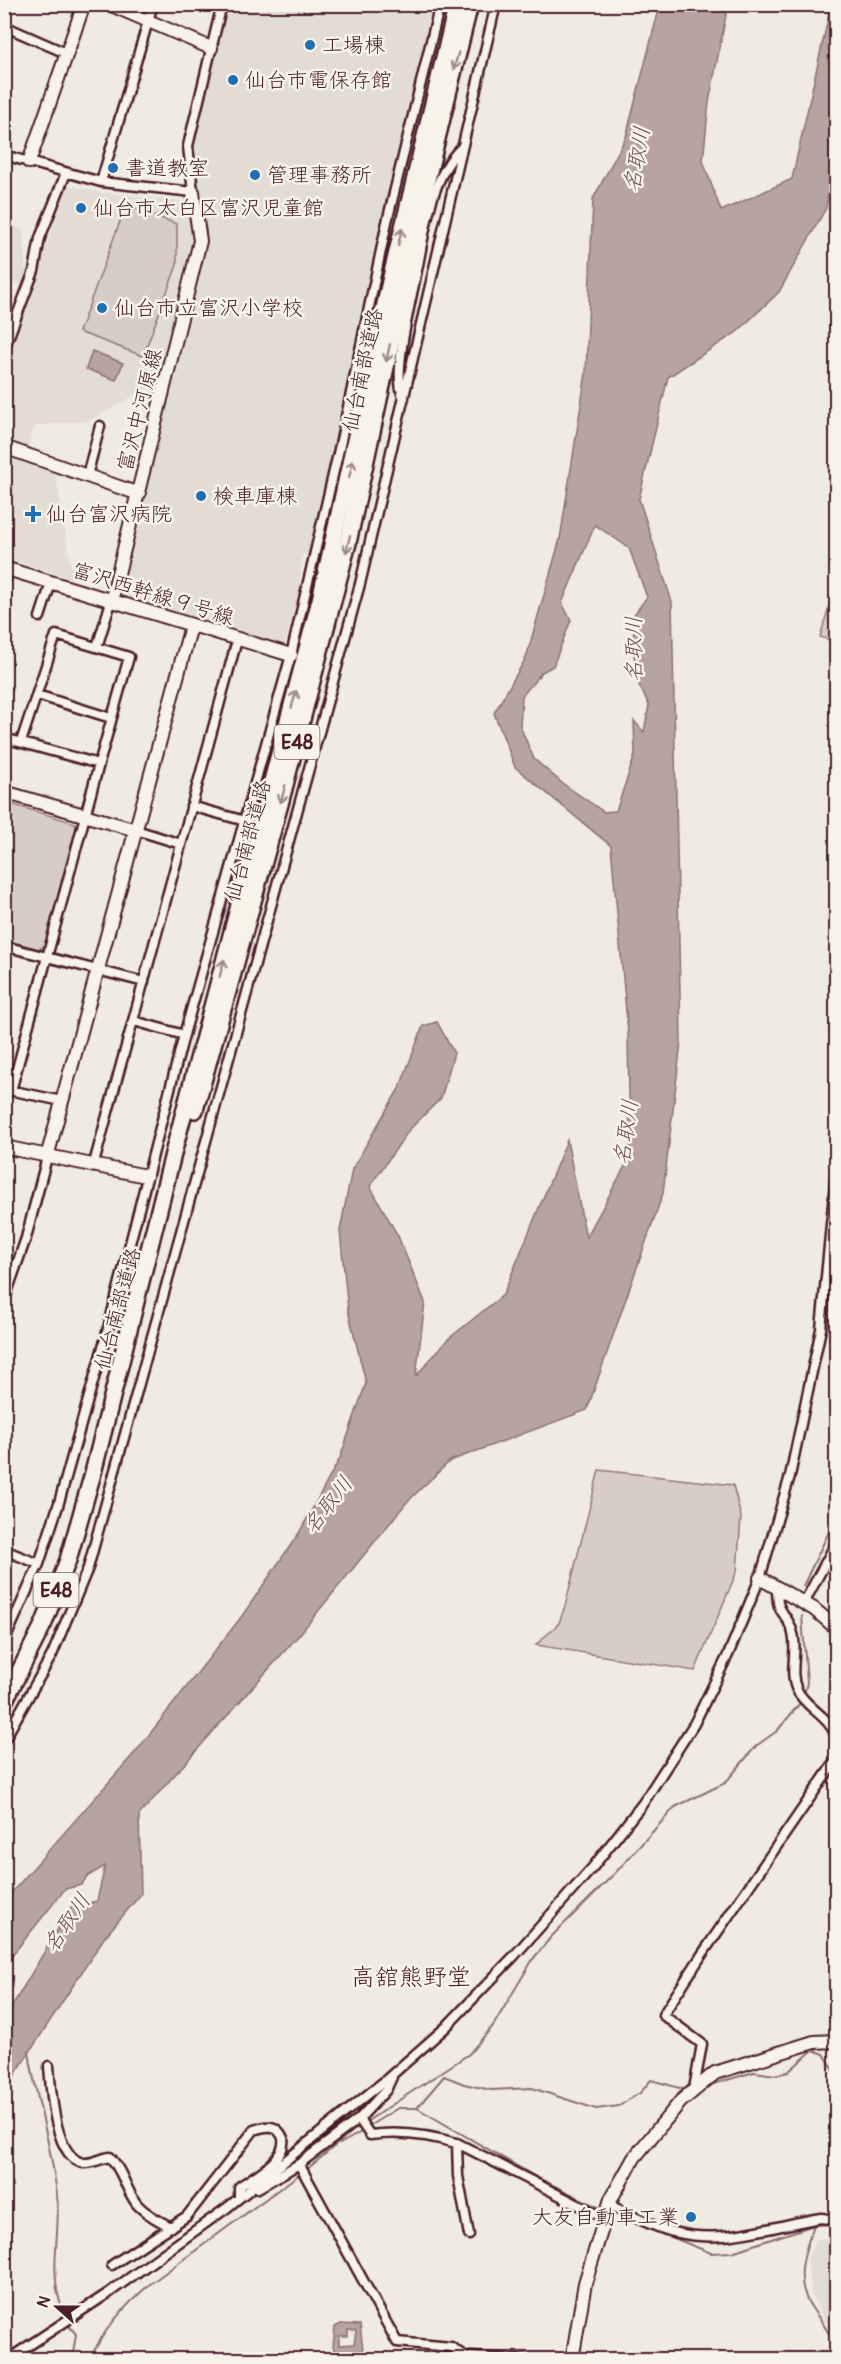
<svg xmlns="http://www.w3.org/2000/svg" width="841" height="2364" font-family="Pangolin,'Klee One',sans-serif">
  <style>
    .built { fill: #e3dcd2 }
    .green { fill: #d8cdc6; stroke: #917678; stroke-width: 1.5 }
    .water { fill: #b7a4a2; stroke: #8b6f72; stroke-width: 1.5; fill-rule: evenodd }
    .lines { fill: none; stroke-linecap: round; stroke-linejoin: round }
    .stream { stroke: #8b6f72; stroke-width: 2 }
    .street-casing { stroke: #4a1f2b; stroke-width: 13 }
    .secondary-casing { stroke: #4a1f2b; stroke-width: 16 }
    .highway-casing { stroke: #4a1f2b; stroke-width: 20 }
    .street { stroke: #f7f3e8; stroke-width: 8 }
    .secondary { stroke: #f7f3e8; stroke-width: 12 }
    .highway { stroke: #f7f3e8; stroke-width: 15 }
    .oneway { stroke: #a0898a }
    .poi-dot { fill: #1f6fb2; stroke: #f7f3e8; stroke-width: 2 }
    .labels { text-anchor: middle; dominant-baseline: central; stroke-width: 5; stroke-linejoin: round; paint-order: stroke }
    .shield { fill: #f7f3e8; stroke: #7e5f64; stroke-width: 1.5 }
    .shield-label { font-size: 20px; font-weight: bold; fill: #4a1f2b }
    .poi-label { font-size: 21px; fill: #4a1f2b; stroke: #f7f3e8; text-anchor: start }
    .street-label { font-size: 21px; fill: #4a1f2b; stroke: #f7f3e8 }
    .water-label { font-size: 22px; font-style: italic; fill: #704e55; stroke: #f7f3e8 }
    .quarter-label { font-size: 24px; fill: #4a1f2b; stroke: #f7f3e8 }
  </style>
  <rect width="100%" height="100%" fill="#f0ebe0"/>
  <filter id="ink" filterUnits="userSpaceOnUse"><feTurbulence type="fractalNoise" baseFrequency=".0167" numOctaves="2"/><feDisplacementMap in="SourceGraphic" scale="12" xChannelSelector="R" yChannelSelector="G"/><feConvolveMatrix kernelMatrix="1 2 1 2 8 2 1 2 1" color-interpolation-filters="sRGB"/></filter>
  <g filter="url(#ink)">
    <!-- built -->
    <path class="built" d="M226,5H435L310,556L302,554L298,607L295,616H292L285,644L128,597L121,584L204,252V224L192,157V141Z
      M68,185L99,192L183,201L187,204L193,250L156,393L149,388L89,421L35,426L27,449L5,441L4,367Z
      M5,222L23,230L26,275L22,285L5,278Z
      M4,452L55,469L73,579L5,558Z
      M836,2236V2343L812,2296L807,2260L815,2240Z"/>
    <!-- green -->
    <path class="green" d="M126,205L177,224V265L143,356L79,332Z
      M836,582V642L820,637Z
      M4,802L75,823L77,828L45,946L39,949L5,940Z
      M599,1470L733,1485L741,1517L737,1571L695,1671L536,1645L559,1623L565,1606Z"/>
    <!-- water -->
    <path class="water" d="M660,5H728L709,102L703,161L721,211L792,179L831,5H836V148L826,208L779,292L737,332L668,377L639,499L672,602L681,1042L663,1193L587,1410L450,1461L407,1502L299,1635L139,1815L141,1894L104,1938L5,2090V2018L71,1907L97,1901L105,1866L88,1876L81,1885L65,1889L5,1964V1900L138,1749L242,1616L299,1533L340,1458L366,1383L348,1310L340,1231L352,1169L400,1087L423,1026L437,1022L454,1053L441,1098L409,1130L370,1186L398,1236L425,1302L416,1376L447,1340L503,1295L567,1140L586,1238L630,1157L628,1033L611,846L515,767L494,713L526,658L560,539L586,373L593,199L626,137ZM595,525L629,548L647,597L633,616L635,677L649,705L644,732L634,721L635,755L616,811L604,812L562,783L534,759L520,726L522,696L542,672L553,666L571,620L562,603Z
      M92,351L123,363L116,380L86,369Z
      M341,2324L360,2325L364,2359H339L350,2356V2353L335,2352L333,2347L335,2327ZM348,2330L356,2331L354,2344L339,2345V2336H348Z"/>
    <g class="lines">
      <!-- stream -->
      <path class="stream" d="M803,1586L836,1517
        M802,1616L807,1683L804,1695
        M29,2052C36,2100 52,2146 57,2195C61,2234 48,2271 62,2308
        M836,2078L834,2082L836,2089
        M710,2085L754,2072L776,2075L788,2072L813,2050L824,2054L836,2074
        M417,2108L444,2076L464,2084L491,2090L532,2088L596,2109L619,2106L640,2093L651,2080L683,2089
        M366,2122L469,2054L493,2026L533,1959L551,1937L617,1871L675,1807L725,1783L756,1746L777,1731L801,1702
        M369,2126L398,2108H417L536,2177L604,2210
        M340,2144L363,2131
        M306,2170L359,2126
        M612,2213L711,2253L732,2252L814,2225L836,2224
        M814,2225C803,2254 793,2284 814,2311C823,2324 830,2333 836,2347
        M69,2326L76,2334L72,2360
        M90,2360C103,2329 125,2306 150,2284L301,2173"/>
      <!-- street casing -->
      <g class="street-casing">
        <path id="street" d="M4,26L68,54
          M4,155L101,182L193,192L188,146L222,4
          M101,182L153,4
          M416,275C425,234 429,179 461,148
          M4,349L34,271L40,238L66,173
          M404,398C391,378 411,301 416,275H413
          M87,476L100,426
          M4,583L9,569
          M40,617L51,583
          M97,647L111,602
          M37,695L111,718
          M4,738L99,764L11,1091
          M21,742L56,635L129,657L99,764
          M191,806L245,821
          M136,830L181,844
          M4,946L144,982
          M134,1021L184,1035
          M4,1089L62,1101
          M93,1167L237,640
          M4,1301L26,1238L47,1157
          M4,1550L39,1564
          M777,1588C777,1616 784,1608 792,1630C799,1649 788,1672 797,1690C806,1708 829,1716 836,1736
          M804,1603L836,1543
          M4,1642L39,1564L58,1506L106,1336L184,1035L291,655L340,445L387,222L440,4
          M4,1740L52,1655L88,1568L360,584L496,4
          M49,2066C51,2089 54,2157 83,2163C93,2164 101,2158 110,2157C123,2171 125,2188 136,2203C144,2213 159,2221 171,2227
          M392,2077L386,2090L359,2119L370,2135C400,2131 430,2135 459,2144L604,2218
          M694,2089L702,2044L663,2015L701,1956L836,1760
          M359,2119L299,2164L397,2342L451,2347L467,2358
          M457,2143L458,2176L469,2235
          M258,2188L299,2164
          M609,2205C630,2214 652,2227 674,2232C724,2245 771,2226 821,2218L836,2220
          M112,2265L187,2216L254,2130C267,2125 277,2124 283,2138C287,2160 254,2176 239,2187V2198
          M7,2360L110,2292L228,2207L387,2079L445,2028L514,1956L593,1867L643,1803L694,1724L728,1655L760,1578L790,1476L821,1329L836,1172
          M466,2360L470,2357L527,2360"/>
      </g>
      <!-- secondary casing -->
      <g class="secondary-casing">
        <path id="secondary" d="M109,4L211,48
          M29,162L84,4
          M4,447L139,494
          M4,568L291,655
          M111,602L200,241L193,192
          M4,792L136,830
          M4,1147L146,1176
          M47,1157L191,626
          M760,1578L814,1609L836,1628
          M572,2360L585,2283L611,2199L634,2158L681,2101L715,2073L814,2042L836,2041"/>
      </g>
      <!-- highway casing -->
      <g class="highway-casing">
        <path id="highway" d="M195,1110L280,804L348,543L422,200L470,4
          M4,1702L44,1623L68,1560L93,1473L174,1150L320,600L390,281L457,4"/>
      </g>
      <!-- street -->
      <use href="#street" class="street"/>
      <!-- secondary -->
      <use href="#secondary" class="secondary"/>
      <!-- highway -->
      <use href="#highway" class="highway"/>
    </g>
    <!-- one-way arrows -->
    <defs><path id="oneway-shaft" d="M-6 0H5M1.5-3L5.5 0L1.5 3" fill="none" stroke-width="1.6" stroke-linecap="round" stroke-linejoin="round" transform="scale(1.5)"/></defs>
    <g class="oneway">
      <use href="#oneway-shaft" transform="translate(456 61) rotate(105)"/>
      <use href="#oneway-shaft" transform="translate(400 237) rotate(-77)"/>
      <use href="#oneway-shaft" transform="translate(388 353) rotate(102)"/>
      <use href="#oneway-shaft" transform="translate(351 469) rotate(-77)"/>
      <use href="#oneway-shaft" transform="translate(348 544) rotate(103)"/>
      <use href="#oneway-shaft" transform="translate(294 699) rotate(-75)"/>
      <use href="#oneway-shaft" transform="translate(283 794) rotate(105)"/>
      <use href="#oneway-shaft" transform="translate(222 968) rotate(-75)"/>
    </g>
  </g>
  <!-- markers -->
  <g class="poi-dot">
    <circle cx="310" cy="45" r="6"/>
    <circle cx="233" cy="80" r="6"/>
    <circle cx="113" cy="168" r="6"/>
    <circle cx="255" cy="175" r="6"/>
    <circle cx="81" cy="208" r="6"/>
    <circle cx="102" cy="308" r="6"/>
    <circle cx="201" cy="496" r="6"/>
    <path d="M30 505h6v6h6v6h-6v6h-6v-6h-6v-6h6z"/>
    <circle cx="691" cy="2217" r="6"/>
  </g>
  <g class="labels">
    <!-- shield labels -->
    <g class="shield">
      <rect x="274.5" y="725" width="45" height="34" rx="4.5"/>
      <rect x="33.5" y="1573" width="45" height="34" rx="4.5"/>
    </g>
    <g class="shield-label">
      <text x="297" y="742">E48</text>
      <text x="56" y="1590">E48</text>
    </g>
    <!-- poi labels -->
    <g class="poi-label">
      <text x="322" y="45">工場棟</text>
      <text x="245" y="80">仙台市電保存館</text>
      <text x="125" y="168">書道教室</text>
      <text x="267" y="175">管理事務所</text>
      <text x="93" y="208">仙台市太白区富沢児童館</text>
      <text x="114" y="308">仙台市立富沢小学校</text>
      <text x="213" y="496">検車庫棟</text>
      <text x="46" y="514">仙台富沢病院</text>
      <text x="679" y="2217" text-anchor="end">大友自動車工業</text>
    </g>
    <!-- street labels -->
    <g class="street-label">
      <text transform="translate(363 370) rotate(-78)">仙台南部道路</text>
      <text transform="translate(140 410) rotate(-76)">富沢中河原線</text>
      <text transform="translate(153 594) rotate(17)">富沢西幹線９号線</text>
      <text transform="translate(248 841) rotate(-75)">仙台南部道路</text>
      <text transform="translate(118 1309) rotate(-75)">仙台南部道路</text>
    </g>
    <!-- water labels -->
    <g class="water-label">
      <text transform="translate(637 159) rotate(-80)">名取川</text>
      <text transform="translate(634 649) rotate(-90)">名取川</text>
      <text transform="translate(626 1132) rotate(-82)">名取川</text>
      <text transform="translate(328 1505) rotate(-52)">名取川</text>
      <text transform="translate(67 1923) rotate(-56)">名取川</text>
    </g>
    <!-- quarter labels -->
    <g class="quarter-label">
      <text x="411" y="1977">高舘熊野堂</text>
    </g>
  </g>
  <!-- margin -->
  <rect width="841" height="2364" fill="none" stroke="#f7f3e8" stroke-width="24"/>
  <rect x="12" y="12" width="817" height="2340" fill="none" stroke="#4a1f2b" stroke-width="2" filter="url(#ink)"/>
  <!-- north arrow -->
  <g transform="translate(57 2307) rotate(291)" stroke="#f7f3e8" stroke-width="4.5" paint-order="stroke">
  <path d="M0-4.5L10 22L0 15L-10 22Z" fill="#4a1f2b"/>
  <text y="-9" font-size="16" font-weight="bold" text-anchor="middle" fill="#4a1f2b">N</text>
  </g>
</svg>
